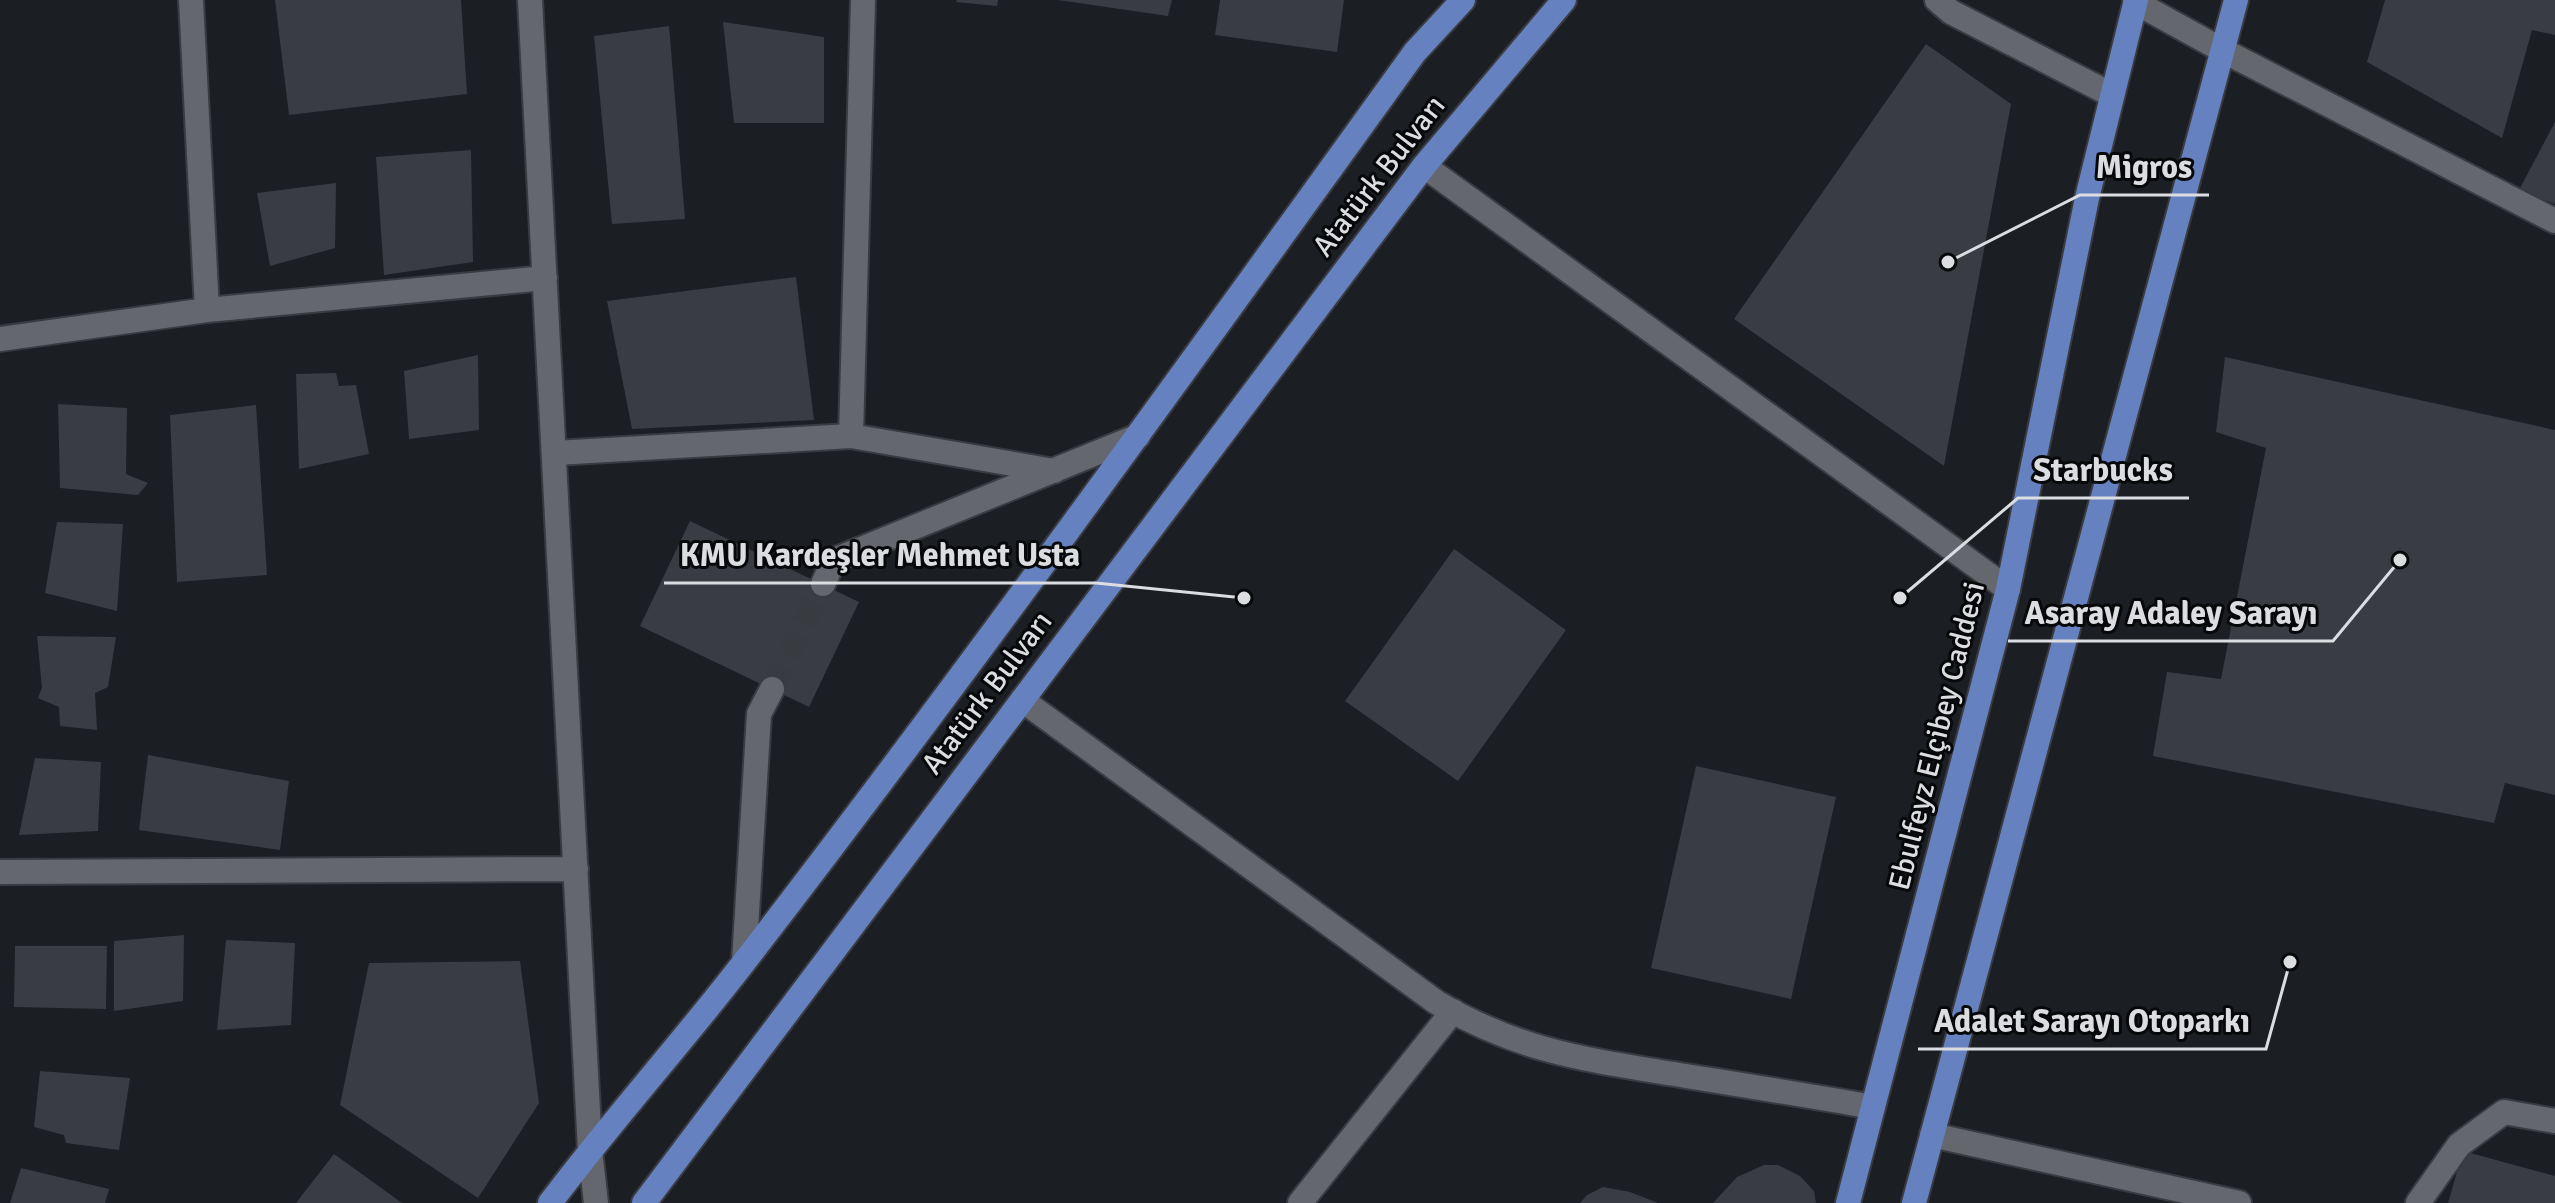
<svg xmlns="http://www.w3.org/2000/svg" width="2555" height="1203" font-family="Signika,sans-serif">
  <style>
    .building { fill: #393c42 }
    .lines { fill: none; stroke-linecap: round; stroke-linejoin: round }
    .minor-tunnel { stroke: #383b40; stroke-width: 24; stroke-dasharray: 24 12; stroke-linecap: butt }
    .minor-casing { stroke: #393b40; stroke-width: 28 }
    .major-casing { stroke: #393b40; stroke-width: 28 }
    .minor { stroke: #64686e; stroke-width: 24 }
    .major { stroke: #6681bf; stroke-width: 24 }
    .labels { text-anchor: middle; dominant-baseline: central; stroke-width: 6; stroke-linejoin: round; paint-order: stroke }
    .street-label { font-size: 30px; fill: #dbdde1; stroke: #07080a }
    .leader { fill: none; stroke: #dbdde1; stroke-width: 3 }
    .callout-dot { fill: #dbdde1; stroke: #07080a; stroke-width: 3 }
    .callout-label { font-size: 32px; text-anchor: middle; font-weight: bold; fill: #dbdde1; stroke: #07080a; stroke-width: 6; stroke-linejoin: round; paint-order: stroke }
  </style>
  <rect width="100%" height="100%" fill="#1b1e23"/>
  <!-- building -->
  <path class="building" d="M275,0H461L467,94L289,115Z
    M957,0H998L997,6L956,2Z
    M1058,0H1172L1168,16Z
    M1220,0H1344L1337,52L1215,35Z
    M2385,0H2555V35L2532,30L2502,138L2367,62Z
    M723,22L824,37V123H734Z
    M669,26L685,219L612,224L594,36Z
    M1926,44L2011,104L1944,466L1734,319Z
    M2555,122V204L2519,190Z
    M471,150L473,262L384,275L376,157Z
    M336,183L335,248L270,266L257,193Z
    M796,277L814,420L632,429L607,301Z
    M478,355L479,430L409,439L404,371Z
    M2225,357L2555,430V795L2505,783L2494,823L2153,756L2167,672L2221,679L2266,448L2216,432Z
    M336,373L339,386L356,385L369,454L299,469L296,374Z
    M58,404L127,408L126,474L148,483L138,495L60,488Z
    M256,405L267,575L177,582L170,415Z
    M690,521L859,602L809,707L640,626Z
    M57,522L123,524L117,611L45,593Z
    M1454,549L1566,630L1458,781L1345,701Z
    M37,636L116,637L108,687L95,693L97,730L60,726L59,707L38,698L42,688Z
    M148,755L289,781L280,850L139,830Z
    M35,758L101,762L98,831L19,835Z
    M1696,766L1836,797L1791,999L1651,968Z
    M184,935L183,1001L114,1011V941Z
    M226,940L295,943L291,1025L217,1030Z
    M15,946H107L106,1009L14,1007Z
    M520,961L539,1103L478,1198L340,1105L369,963Z
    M40,1071L130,1078L119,1150L66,1143L64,1135L34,1127Z
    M2463,1151L2555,1176V1203H2448Z
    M334,1154L402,1203H296Z
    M1764,1165H1778L1800,1176L1814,1191L1816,1203H1713L1737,1177Z
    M21,1168L109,1189L105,1203H10Z
    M1603,1187L1630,1192L1658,1203H1580L1587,1195Z"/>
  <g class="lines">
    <!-- minor-tunnel -->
    <path class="minor-tunnel" d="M772,689L823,584"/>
    <!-- minor casing -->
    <g class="minor-casing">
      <path id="minor" d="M191,0L207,310
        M530,0L590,1150L596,1203
        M1937,0L1951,12L2112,95
        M2135,2L2222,50L2555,221
        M1424,166L2008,589
        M0,339L207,310L545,278
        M851,436L863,0
        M555,453L851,436L1054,471
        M823,584L834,560L1138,436
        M1022,700L1436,1002C1522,1053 1590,1060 1686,1076C1748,1086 1811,1096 1873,1107
        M0,872L576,869
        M744,962L759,714L772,689
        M1932,1135L2239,1203
        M1300,1203L1453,1011
        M2418,1203L2459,1145L2504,1112L2555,1121"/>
    </g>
    <!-- major casing -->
    <g class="major-casing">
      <path id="major" d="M550,1203C612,1120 682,1043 745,961C975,663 1195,357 1415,52L1463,0
        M644,1203L1424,166L1564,0
        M1848,1203L2008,589L2087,198L2136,0
        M1914,1203L2236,0"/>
    </g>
    <!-- minor -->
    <use href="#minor" class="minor"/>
    <!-- major -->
    <use href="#major" class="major"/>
  </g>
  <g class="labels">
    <!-- street labels -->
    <g class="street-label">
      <text transform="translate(1379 176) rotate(-52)">Atatürk Bulvarı</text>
      <text transform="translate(987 693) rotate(-53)">Atatürk Bulvarı</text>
      <text transform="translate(1937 736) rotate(-76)">Ebulfeyz Elçibey Caddesi</text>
    </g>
  </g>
  <!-- callouts -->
  <path class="leader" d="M1948 262L2080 195H2209M1900 598L2018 498H2189M1244 598L1096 583H664M2400 560L2333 641H2008M2290 962L2266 1049H1918"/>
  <g class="callout-dot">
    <circle cx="1948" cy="262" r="8"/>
    <circle cx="1900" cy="598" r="8"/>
    <circle cx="1244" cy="598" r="8"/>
    <circle cx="2400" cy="560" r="8"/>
    <circle cx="2290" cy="962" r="8"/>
  </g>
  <g class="callout-label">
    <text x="2144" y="178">Migros</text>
    <text x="2103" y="481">Starbucks</text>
    <text x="880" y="566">KMU Kardeşler Mehmet Usta</text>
    <text x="2171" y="624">Asaray Adaley Sarayı</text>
    <text x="2092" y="1032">Adalet Sarayı Otoparkı</text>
  </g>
</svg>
